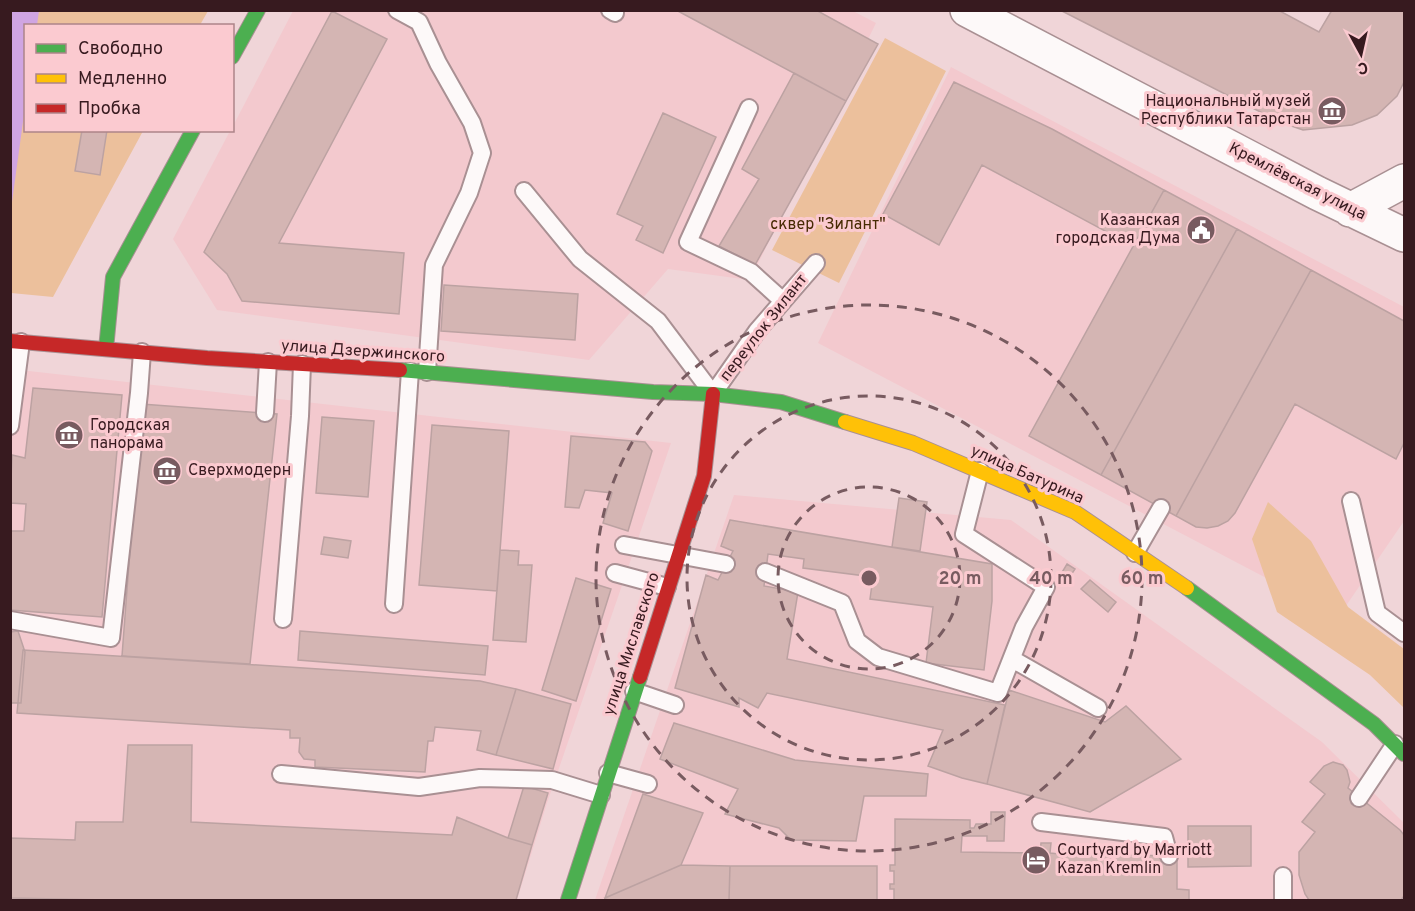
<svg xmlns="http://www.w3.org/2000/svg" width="1415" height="911" font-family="Overpass,sans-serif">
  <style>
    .built { fill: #f3c9ce }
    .green { fill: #ecc09c }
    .water { fill: #d0a5e2 }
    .building { fill: #d4b5b3; stroke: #bca2a2; stroke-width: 1.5 }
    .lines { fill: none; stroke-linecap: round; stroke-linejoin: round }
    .lane-casing { stroke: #a99093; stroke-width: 20 }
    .street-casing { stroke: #a99093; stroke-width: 36 }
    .fast-casing { stroke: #a99093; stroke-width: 16 }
    .slow-casing { stroke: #a99093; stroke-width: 16 }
    .jam-casing { stroke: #a99093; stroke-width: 16 }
    .lane { stroke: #fdf9f9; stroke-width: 16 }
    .street { stroke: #fdf9f9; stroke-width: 33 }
    .fast { stroke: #4caf50; stroke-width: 14 }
    .slow { stroke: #ffc107; stroke-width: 14 }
    .jam { stroke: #c62828; stroke-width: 14 }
    .ring { fill: none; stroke: #785b60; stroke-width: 3; stroke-dasharray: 10 8 }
    .labels { text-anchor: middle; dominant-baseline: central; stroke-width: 6; stroke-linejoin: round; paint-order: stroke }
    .poi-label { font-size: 16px; fill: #371a1f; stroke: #fbcad0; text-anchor: start }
    .street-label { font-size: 16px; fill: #371a1f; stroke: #fbcad0 }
    .park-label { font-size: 16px; fill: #472b04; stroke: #fbcad0 }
    .centre { fill: #785b60; stroke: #fbcad0; stroke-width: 3 }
    .ring-label { font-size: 18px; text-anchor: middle; font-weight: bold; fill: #785b60; stroke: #fbcad0; stroke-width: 6; stroke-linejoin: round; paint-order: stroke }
  </style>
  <rect width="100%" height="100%" fill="#f0d5d8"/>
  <!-- built -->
  <path class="built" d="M851,10L876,23L750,280L668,269L589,360L217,310L173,239L230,131L232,130L233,126L293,11Z
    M951,67L1404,307V521L1339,616L818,343Z
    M11,369L671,443L547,803L517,900H11Z
    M734,495L1011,520L1322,742L1404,823V900H595Z"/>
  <!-- green -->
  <path class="green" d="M11,11H208L200,25L26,26V130L143,131L53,297L11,293Z
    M885,38L946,71L839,283L772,250Z
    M1268,502L1311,541L1348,607L1404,649V708L1370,675L1277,612L1252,539Z"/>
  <!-- water -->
  <path class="water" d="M11,10L39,11L37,25L26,26L25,107L12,202H10Z"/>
  <!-- building -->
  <path class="building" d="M676,10H816L878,44L846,101Z
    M1060,10H1278L1319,32L1332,10H1404V82L1397,96L1377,115L1352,125L1303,130L1280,122Z
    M332,11L387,39L279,243L404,253L399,314L242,301L227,274L204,252Z
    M794,73L846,101L755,265L719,246L759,179L742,169Z
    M954,82L1052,129L1164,190L1133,246L982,165L939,245L883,214Z
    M663,113L716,137L663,253L636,240L643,226L617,214Z
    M82,130H107L100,175L75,171Z
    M1164,190L1237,229L1101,475L1029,436Z
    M1237,229L1311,270L1176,516L1101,475Z
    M1311,270L1404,321V443L1396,459L1295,404L1235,513L1228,521L1218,526L1207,528L1196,527L1176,516Z
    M444,285L578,294L575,340L441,331Z
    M33,388L122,395L102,617L10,610V531H24L26,504L10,503L12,455L25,458Z
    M141,404L277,414L250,664L122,656Z
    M322,417L374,421L368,497L316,493Z
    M432,425L509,431L497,591L419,585Z
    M571,436L645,442L652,451L628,531L603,523L612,493L585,490L579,508L565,507Z
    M899,498L927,502L920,551L892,547Z
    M730,520L992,564V601L984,670L926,663L933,607L870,599L873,577L803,568L804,559L768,554L764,586L798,592L787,659L1005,705L987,784L962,778L928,766L943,730L767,693L758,708L739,698V707L675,688L706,575L718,580L733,551L721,546Z
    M324,537L351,541L348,558L321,554Z
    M500,550L519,551L518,565H532L526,642L493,640Z
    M1067,564L1075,569L1065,584L1058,579Z
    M576,578L611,589L576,701L542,690Z
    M1090,580L1116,602L1108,612L1081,589Z
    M18,631L25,652L21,703H10V632Z
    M300,631L488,646L485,675L298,660Z
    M23,650L365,672L480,681L516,689L496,755L477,750L481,731L435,727L433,741H428L425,772L315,767V760L304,759L299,752L300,738H290V730L17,713Z
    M516,689L571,704L553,769L496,755Z
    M1009,690L1105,722L1126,706L1181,759L1090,812L987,784Z
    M674,723L795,760L928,774L926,796H864L856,841L791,840L779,828L725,814L738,789L660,759Z
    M128,745H192L191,822L452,835L457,817L508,838L532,845L516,900H107L10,898V838L75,840L76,822H123Z
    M1333,762L1343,765L1347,770L1350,782L1348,788L1400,830L1404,835V896L1401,900H1309L1305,894L1299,875V852L1315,832L1302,822L1325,794L1310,782L1324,766Z
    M524,786L548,793L532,845L508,838Z
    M643,794L703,813L681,865L605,898Z
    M991,812H1005L1004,841H987V836H962L961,852L1040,853L1041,843H1051L1050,853L1059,854V846L1073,847V854L1177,856V889L1189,890V900H894V889H890V884H894V871H890V865H895V819L970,820V828H974L976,824H991Z
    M1188,826H1251V866L1188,867Z
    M681,865L730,866L729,900H608L605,898Z
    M730,866H877V900H729Z"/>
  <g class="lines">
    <!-- lane casing -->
    <g class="lane-casing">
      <path id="lane" d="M397,10L419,22L438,63L472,123L482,153L469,193L434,265L427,372
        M610,10L615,13
        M749,108L688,242L751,272L783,301
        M524,191L580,259L658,321L713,394L757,331L816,263
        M265,413L268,362
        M10,426L21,342
        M1351,501L1377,613L1404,633
        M624,545L726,564
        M1135,553L1161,508
        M765,572L842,603L857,641L878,657L998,693L1024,627L1046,587L964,534L980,471
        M615,573L667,587
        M394,604L410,371
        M283,619L300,416L302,364
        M10,620L111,638L139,393L142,352
        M1012,659L1098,708
        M634,691L675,705
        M608,773L648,784
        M281,774L419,787L480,778L552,780L601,795
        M1359,798L1395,744
        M1041,822L1164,837L1169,856
        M1283,876V900"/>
    </g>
    <!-- street casing -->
    <g class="street-casing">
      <path id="street" d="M967,10L1317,193L1404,235
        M1350,210L1404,181"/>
    </g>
    <!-- fast casing -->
    <g class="fast-casing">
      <path id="fast" d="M232,57L258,10
        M106,349L113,277L193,130
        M400,370L653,392L713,394L781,402L845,422
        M1187,588L1374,724L1404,754
        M568,900L640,677"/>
    </g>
    <!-- slow casing -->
    <g class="slow-casing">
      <path id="slow" d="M845,422L913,443L1075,512L1187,588"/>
    </g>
    <!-- jam casing -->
    <g class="jam-casing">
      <path id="jam" d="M10,341L207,358L400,370
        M640,677L704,476L713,394"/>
    </g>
    <!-- lane -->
    <use href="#lane" class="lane"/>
    <!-- street -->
    <use href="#street" class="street"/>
    <!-- fast -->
    <use href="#fast" class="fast"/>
    <!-- slow -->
    <use href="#slow" class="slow"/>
    <!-- jam -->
    <use href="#jam" class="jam"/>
  </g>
  <!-- distance rings -->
  <g class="ring">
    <circle cx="869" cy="578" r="91"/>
    <circle cx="869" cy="578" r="182"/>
    <circle cx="869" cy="578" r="273"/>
  </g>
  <!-- icons -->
  <defs>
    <g id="museum-disc" transform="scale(1.5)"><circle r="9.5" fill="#785b60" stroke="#fbcad0"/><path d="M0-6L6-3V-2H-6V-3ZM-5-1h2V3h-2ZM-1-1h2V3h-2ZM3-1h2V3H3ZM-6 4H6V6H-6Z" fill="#fff"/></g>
    <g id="civic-disc" transform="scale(1.5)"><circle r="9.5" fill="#785b60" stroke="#fbcad0"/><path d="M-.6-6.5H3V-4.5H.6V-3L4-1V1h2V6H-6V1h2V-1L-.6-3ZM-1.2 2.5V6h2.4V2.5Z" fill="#fff"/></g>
    <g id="hotel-disc" transform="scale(1.5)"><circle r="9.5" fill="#785b60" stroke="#fbcad0"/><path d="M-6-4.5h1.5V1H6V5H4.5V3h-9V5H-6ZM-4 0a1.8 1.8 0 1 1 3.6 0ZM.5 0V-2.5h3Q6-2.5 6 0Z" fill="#fff"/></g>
  </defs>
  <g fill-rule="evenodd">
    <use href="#museum-disc" x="1332" y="111"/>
    <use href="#civic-disc" x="1201" y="230"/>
    <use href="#museum-disc" x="69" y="435"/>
    <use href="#museum-disc" x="167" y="471"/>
    <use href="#hotel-disc" x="1036" y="860"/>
  </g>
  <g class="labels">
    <!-- poi labels -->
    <g class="poi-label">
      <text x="1311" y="102" text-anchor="end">Национальный музей<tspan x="1311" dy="18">Республики Татарстан</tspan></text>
      <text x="1180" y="221" text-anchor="end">Казанская<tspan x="1180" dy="18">городская Дума</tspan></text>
      <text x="90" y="426">Городская<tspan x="90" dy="18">панорама</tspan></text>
      <text x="188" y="471">Сверхмодерн</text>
      <text x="1057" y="851">Courtyard by Marriott<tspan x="1057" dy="18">Kazan Kremlin</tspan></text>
    </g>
    <!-- street labels -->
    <g class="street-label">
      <text transform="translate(1297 182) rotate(27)">Кремлёвская улица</text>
      <text transform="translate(764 328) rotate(-52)">переулок Зилант</text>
      <text transform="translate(363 352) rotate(4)">улица Дзержинского</text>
      <text transform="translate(1027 475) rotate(24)">улица Батурина</text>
      <text transform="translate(632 644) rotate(-72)">улица Миславского</text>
    </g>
    <!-- park labels -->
    <g class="park-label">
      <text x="828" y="225">сквер "Зилант"</text>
    </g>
  </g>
  <circle cx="869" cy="578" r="9" class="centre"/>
  <g class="ring-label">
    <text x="960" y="584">20 m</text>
    <text x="1051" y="584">40 m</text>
    <text x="1142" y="584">60 m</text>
  </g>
  <!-- border -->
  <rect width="1415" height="911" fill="none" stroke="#371a1f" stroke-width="24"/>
  <!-- legend -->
  <rect x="24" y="24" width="210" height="108" fill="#fbcad0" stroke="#ad8489" stroke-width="1.5"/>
  <rect x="36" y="44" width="30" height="9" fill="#4caf50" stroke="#ad8489" stroke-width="1.5"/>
  <text x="78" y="54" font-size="18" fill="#371a1f">Свободно</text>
  <rect x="36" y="74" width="30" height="9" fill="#ffc107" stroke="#ad8489" stroke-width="1.5"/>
  <text x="78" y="84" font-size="18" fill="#371a1f">Медленно</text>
  <rect x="36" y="104" width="30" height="9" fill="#c62828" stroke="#ad8489" stroke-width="1.5"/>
  <text x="78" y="114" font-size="18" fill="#371a1f">Пробка</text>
  <!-- north arrow -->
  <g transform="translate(1361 54) rotate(172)" stroke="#fbcad0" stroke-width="4.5" paint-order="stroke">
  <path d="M0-4.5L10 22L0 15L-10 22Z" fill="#371a1f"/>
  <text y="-9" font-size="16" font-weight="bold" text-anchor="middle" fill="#371a1f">С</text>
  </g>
</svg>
